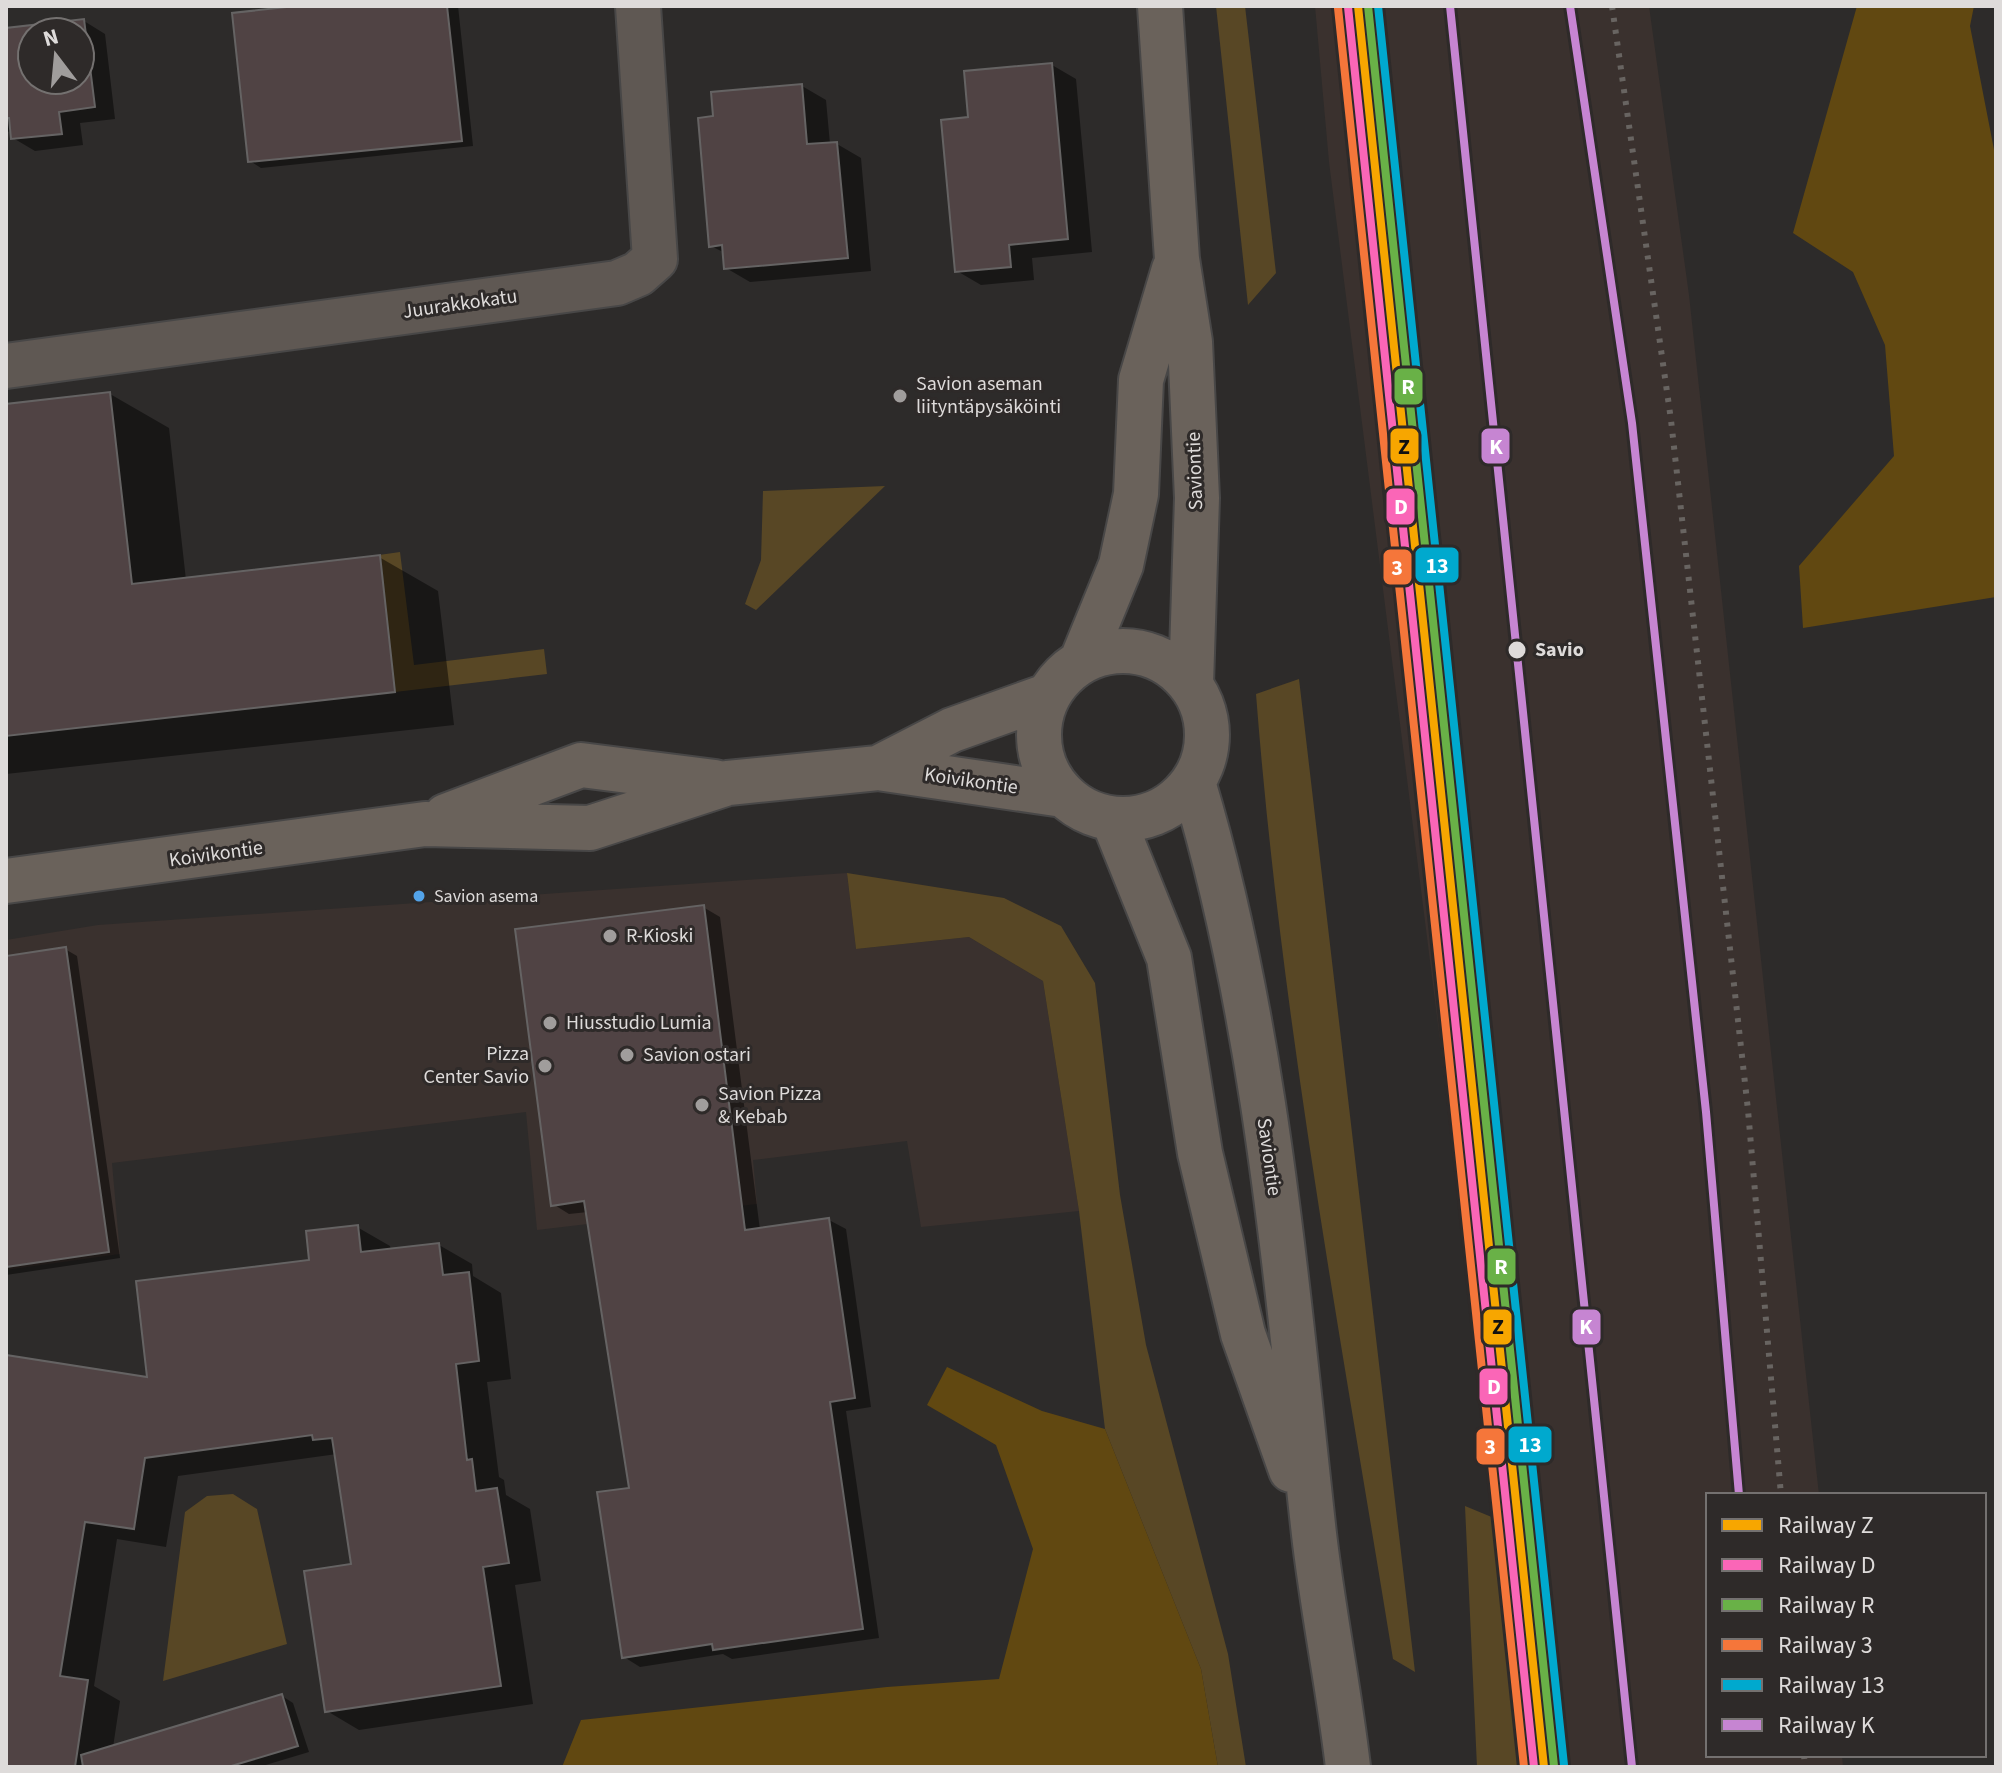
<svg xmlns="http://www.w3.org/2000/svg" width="2002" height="1773" font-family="'Source Sans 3',sans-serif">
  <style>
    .built { fill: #3a312e }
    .green { fill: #584725 }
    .forest { fill: #614811 }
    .shadow { fill: #0007; fill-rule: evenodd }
    .building { fill: #504344; stroke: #656363; stroke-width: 2; fill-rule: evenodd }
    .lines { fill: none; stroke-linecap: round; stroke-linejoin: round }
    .minor-casing { stroke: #484747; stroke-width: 48 }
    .secondary-casing { stroke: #484747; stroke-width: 48 }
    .minor { stroke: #5f5853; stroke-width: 44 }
    .secondary { stroke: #6a625b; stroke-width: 44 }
    .rail { stroke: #686461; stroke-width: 6; stroke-dasharray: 4 8; stroke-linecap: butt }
    .rail-1-casing { stroke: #2e2a29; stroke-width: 14 }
    .rail-2-casing { stroke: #2e2a29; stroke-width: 14 }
    .rail-3-casing { stroke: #2e2a29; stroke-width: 14 }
    .rail-4-casing { stroke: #2e2a29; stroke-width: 14 }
    .rail-5-casing { stroke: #2e2a29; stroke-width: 14 }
    .rail-6-casing { stroke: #2e2a29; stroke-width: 14 }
    .rail-1 { stroke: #f7a600; stroke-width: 8 }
    .rail-2 { stroke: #fa66b7; stroke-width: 8 }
    .rail-3 { stroke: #69b147; stroke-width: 8 }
    .rail-4 { stroke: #f5763a; stroke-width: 8 }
    .rail-5 { stroke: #00a9ce; stroke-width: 8 }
    .rail-6 { stroke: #c685d2; stroke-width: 8 }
    .poi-dot { fill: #a09d9c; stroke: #2e2a29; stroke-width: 3 }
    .stop-dot { fill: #dedbda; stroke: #2e2a29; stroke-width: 3 }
    .bus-dot { fill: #53a3e8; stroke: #2e2a29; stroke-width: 3 }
    .labels { text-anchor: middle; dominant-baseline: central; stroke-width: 6; stroke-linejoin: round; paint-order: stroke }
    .bus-label { font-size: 18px; fill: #dedbda; stroke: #2e2a29; text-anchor: start }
    .street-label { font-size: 20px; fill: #dedbda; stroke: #2e2a29 }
    .poi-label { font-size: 20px; fill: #dedbda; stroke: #2e2a29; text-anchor: start }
    .stop-label { font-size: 20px; font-weight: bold; fill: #dedbda; stroke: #2e2a29; text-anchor: start }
    .line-badge { stroke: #2e2a29; stroke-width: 3 }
    .badge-label { font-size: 22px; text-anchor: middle; font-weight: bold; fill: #fff }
    .pale-badge-label { font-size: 22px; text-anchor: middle; font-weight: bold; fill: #111 }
  </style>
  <rect width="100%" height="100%" fill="#2d2b2a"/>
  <!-- built -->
  <path class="built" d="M1315,6H1649L1689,295L1819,1495H1708V1755H1842L1843,1767H1520L1440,1040L1329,162Z
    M847,873L856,949L969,937L1043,981L1079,1211L921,1227L907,1141L753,1160L757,1204L537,1230L526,1112L112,1163L120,1254L6,1270V940L98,925Z"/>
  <!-- green -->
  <path class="green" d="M1216,6H1245L1276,273L1248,305Z
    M885,486L756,610L745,604L761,560L763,491Z
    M400,552L414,665L544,649L547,674L395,692L379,555Z
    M1299,679L1415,1672L1393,1659C1341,1339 1281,1018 1256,694Z
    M847,873L1004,898L1061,926L1095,983L1120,1195L1146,1345L1228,1654L1246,1767H1218L1201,1669L1105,1429L1079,1211L1043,981L969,937L856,949Z
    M233,1494L257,1509L287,1644L163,1681L185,1512L207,1496Z
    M1465,1506L1494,1518L1520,1767H1477Z"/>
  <!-- forest -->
  <path class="forest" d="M1857,6H1974L1970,26L1996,160V597L1803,628L1799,566L1894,456L1885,345L1853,272L1793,233Z
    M947,1367L1042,1411L1105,1429L1201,1669L1218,1767H562L581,1720L887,1687L999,1679L1033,1549L996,1445L927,1405Z"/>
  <!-- shadow -->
  <path class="shadow" d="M323,6H458L473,146L261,168L250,161Z
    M84,21L105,34L115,119L80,123L83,145L35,151L13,138V131L6,132V30ZM32,32H80V80H32Z
    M1052,65L1076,79L1092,252L1032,258L1034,280L981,285L957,271L970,119Z
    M802,86L826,100L830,144H837L861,158L871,271L750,282L726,268L725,253L711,246L715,117Z
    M110,394L169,428L186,580L379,557L438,591L454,725L6,774V406Z
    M703,907L720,917L760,1230L829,1220L846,1229L871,1407L846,1411L879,1638L732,1659L723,1654L640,1667L624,1657L631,1490L588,1212L569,1214L553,1204Z
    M65,949L77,956L120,1258L6,1275V958Z
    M357,1227L390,1246L391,1251L439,1245L472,1264L473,1276L501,1293L511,1379L487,1382L499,1477L504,1480L506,1495L530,1509L541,1581L515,1585L533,1704L359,1730L327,1711L353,1566L337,1454L178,1476L166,1547L117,1539L94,1686L120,1701L110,1767H6V1357L149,1379Z
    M282,1696L293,1703L309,1752L259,1767H157Z"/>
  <!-- building -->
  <path class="building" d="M296,6H447L462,141L248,162L232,13Z
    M84,19L95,107L59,112L62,134L11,139L9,118H6V28ZM32,32H80V80H32Z
    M1052,63L1068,239L1009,245L1011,267L955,272L941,120L968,117L964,71Z
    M802,84L807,144L837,142L848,258L724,269L722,245L709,247L698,118L713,116L711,92Z
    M110,392L132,584L380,555L395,692L6,736V404Z
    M704,905L745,1230L829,1218L855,1398L830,1402L863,1629L713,1650L712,1644L622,1658L597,1492L629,1488L584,1201L551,1206L515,929Z
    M66,947L109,1252L6,1267V956Z
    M358,1225L361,1252L439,1243L443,1275L469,1272L479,1361L456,1364L467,1460L472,1459L476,1491L497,1488L509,1563L483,1567L501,1686L325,1712L304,1571L351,1564L332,1438L313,1440L312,1435L145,1458L134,1529L85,1522L60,1676L88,1680L75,1767H6V1355L147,1377L136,1281L309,1260L306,1231Z
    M282,1694L298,1746L228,1767H83L81,1755Z"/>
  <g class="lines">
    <!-- minor casing -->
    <g class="minor-casing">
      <path id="minor" d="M6,366L617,283L638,274L655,259L638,6"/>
    </g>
    <!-- secondary casing -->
    <g class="secondary-casing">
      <path id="secondary" d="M1160,6L1177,259L1190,342L1197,498L1191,684
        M1039 735a84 84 0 1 1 168 0a84 84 0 1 1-168 0Z
        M1082,660L1121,565L1136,494L1141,380L1174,269
        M878,768L952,730L1047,696
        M1193,782C1266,1025 1286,1282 1314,1534C1323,1612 1339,1689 1348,1767
        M446,816L581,765L715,782
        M1113,819L1169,958L1200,1153L1243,1334L1291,1470
        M6,881L425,824L590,828L728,783L878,768L1063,795"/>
    </g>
    <!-- minor -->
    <use href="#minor" class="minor"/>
    <!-- secondary -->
    <use href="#secondary" class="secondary"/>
    <!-- rail -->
    <path class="rail" d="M1612,6L1671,420L1748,1110L1781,1495
      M1804,1755L1805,1767"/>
    <!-- rail-1 casing -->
    <g class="rail-1-casing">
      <path id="rail-1" d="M1358,6L1544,1767"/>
    </g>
    <!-- rail-2 casing -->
    <g class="rail-2-casing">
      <path id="rail-2" d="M1348,7L1534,1767"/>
    </g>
    <!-- rail-3 casing -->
    <g class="rail-3-casing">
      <path id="rail-3" d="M1368,6L1554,1766"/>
    </g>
    <!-- rail-4 casing -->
    <g class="rail-4-casing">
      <path id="rail-4" d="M1338,8L1524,1767"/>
    </g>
    <!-- rail-5 casing -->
    <g class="rail-5-casing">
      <path id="rail-5" d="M1378,6L1564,1765"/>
    </g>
    <!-- rail-6 casing -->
    <g class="rail-6-casing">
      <path id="rail-6" d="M1450,6L1632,1767
        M1570,6L1632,423L1706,1112L1739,1495"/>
    </g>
    <!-- rail-1 -->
    <use href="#rail-1" class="rail-1"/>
    <!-- rail-2 -->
    <use href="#rail-2" class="rail-2"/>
    <!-- rail-3 -->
    <use href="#rail-3" class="rail-3"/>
    <!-- rail-4 -->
    <use href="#rail-4" class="rail-4"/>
    <!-- rail-5 -->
    <use href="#rail-5" class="rail-5"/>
    <!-- rail-6 -->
    <use href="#rail-6" class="rail-6"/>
  </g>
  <!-- markers -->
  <g class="poi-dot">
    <circle cx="900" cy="396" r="8"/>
    <circle cx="610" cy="936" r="8"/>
    <circle cx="550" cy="1023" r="8"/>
    <circle cx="627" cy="1055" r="8"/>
    <circle cx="545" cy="1066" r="8"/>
    <circle cx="702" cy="1105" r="8"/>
  </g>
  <circle class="stop-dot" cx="1517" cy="650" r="10"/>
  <circle class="bus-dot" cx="419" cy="896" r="7"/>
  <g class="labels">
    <!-- bus labels -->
    <g class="bus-label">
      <text x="434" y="896">Savion asema</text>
    </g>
    <!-- street labels -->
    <g class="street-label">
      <text transform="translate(460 304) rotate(-8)">Juurakkokatu</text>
      <text transform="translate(1195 471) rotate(-92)">Saviontie</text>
      <text transform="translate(971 781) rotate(8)">Koivikontie</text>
      <text transform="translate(216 854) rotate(-8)">Koivikontie</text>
      <text transform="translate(1269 1157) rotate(82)">Saviontie</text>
    </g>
    <!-- poi labels -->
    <g class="poi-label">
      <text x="916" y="384">Savion aseman<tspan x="916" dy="23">liityntäpysäköinti</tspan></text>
      <text x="626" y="936">R-Kioski</text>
      <text x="566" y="1023">Hiusstudio Lumia</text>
      <text x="529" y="1054" text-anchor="end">Pizza<tspan x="529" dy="23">Center Savio</tspan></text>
      <text x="643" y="1055">Savion ostari</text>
      <text x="718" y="1094">Savion Pizza<tspan x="718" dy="23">&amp; Kebab</tspan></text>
    </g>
    <!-- stop labels -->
    <g class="stop-label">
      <text x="1535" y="650">Savio</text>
    </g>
  </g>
  <g class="line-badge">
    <rect x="1393" y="367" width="31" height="39" rx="8" fill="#69b147"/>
    <rect x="1389" y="427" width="31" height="38" rx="8" fill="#f7a600"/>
    <rect x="1480" y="427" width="31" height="38" rx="8" fill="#c685d2"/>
    <rect x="1385" y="487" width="31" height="39" rx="8" fill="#fa66b7"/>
    <rect x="1414" y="546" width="46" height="38" rx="8" fill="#00a9ce"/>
    <rect x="1382" y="548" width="31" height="38" rx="8" fill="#f5763a"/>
    <rect x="1486" y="1247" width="31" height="39" rx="8" fill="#69b147"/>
    <rect x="1482" y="1308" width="31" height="38" rx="8" fill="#f7a600"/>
    <rect x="1571" y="1308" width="31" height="38" rx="8" fill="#c685d2"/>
    <rect x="1478" y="1367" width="31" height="39" rx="8" fill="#fa66b7"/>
    <rect x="1507" y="1425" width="46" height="39" rx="8" fill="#00a9ce"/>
    <rect x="1475" y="1427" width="31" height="39" rx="8" fill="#f5763a"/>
  </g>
  <g class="badge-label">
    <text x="1408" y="394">R</text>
    <text x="1496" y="454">K</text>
    <text x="1401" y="514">D</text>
    <text x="1437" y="573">13</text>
    <text x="1397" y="575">3</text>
    <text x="1501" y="1274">R</text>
    <text x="1586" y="1334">K</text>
    <text x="1494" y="1394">D</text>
    <text x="1530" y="1452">13</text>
    <text x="1490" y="1454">3</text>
  </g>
  <g class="pale-badge-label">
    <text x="1404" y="454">Z</text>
    <text x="1498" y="1334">Z</text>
  </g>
  <!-- border -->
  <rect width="2002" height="1773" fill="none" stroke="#dedbda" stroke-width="16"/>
  <!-- legend -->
  <rect x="1706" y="1493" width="280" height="264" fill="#2e2a29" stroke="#747170" stroke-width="2"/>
  <rect x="1722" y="1519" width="40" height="12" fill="#f7a600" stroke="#747170" stroke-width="2"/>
  <text x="1778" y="1533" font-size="24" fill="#dedbda">Railway Z</text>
  <rect x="1722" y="1559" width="40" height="12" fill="#fa66b7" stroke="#747170" stroke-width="2"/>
  <text x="1778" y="1573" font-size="24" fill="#dedbda">Railway D</text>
  <rect x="1722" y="1599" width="40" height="12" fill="#69b147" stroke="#747170" stroke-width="2"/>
  <text x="1778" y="1613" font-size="24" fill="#dedbda">Railway R</text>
  <rect x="1722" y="1639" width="40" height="12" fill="#f5763a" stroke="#747170" stroke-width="2"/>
  <text x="1778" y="1653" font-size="24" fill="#dedbda">Railway 3</text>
  <rect x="1722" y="1679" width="40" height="12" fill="#00a9ce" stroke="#747170" stroke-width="2"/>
  <text x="1778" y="1693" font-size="24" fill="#dedbda">Railway 13</text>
  <rect x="1722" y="1719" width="40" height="12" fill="#c685d2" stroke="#747170" stroke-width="2"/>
  <text x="1778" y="1733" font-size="24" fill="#dedbda">Railway K</text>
  <!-- north arrow -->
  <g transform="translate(56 56) rotate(344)"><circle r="38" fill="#2e2a29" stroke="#747170" stroke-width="2"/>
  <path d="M0-6L14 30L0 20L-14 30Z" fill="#a09d9c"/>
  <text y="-12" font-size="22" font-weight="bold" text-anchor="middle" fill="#dedbda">N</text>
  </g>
</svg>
